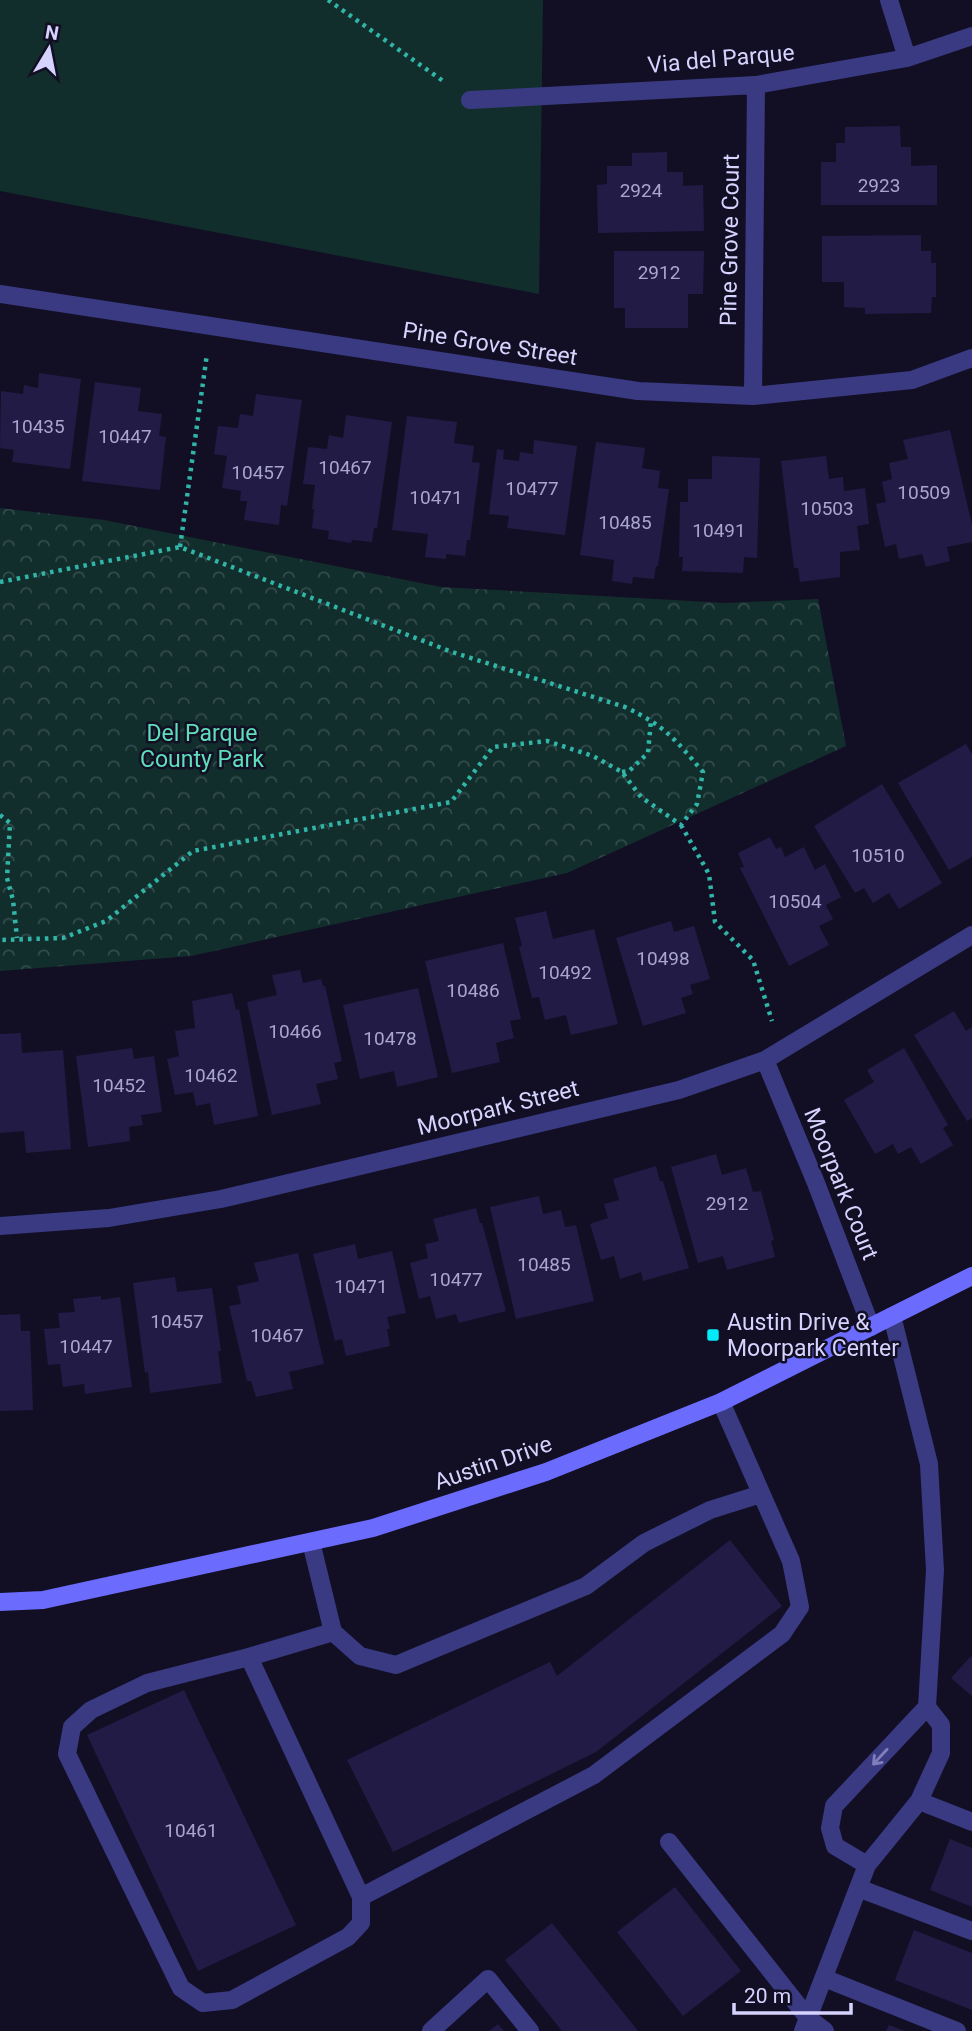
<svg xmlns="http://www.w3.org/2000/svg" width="972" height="2031" font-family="Roboto,sans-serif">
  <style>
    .grass { fill: #122e2c }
    .park { fill: url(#park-crowns) }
    .building { fill: #221b45 }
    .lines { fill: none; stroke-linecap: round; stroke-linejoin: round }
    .path { stroke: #30b5a8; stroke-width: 4.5; stroke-dasharray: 3.5 5; stroke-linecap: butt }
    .service { stroke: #3a3a83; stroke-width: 18 }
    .minor { stroke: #3a3a83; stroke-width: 18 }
    .secondary { stroke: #6b6cfe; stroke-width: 18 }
    .oneway { stroke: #807fbb }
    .poi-dot { fill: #02ebfb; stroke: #120f25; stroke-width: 2.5 }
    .labels { text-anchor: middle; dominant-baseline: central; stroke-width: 5; stroke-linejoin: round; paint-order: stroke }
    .number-label { font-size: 19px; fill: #a9a5d0 }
    .street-label { font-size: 23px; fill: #d6d3ff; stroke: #120f25 }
    .park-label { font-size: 23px; fill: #5fdeba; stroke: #120f25 }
    .poi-label { font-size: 23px; fill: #d6d3ff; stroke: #120f25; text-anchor: start }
  </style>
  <defs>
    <pattern id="park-crowns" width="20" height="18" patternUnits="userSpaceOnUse" patternTransform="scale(1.75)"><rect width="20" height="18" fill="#122e2c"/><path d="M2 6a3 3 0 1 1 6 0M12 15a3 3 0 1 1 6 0" fill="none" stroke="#344b4c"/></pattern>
  </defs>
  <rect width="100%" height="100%" fill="#120f25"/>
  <!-- grass -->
  <path class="grass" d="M0,0H543L539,294L0,191Z"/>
  <!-- park -->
  <path class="park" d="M0,508L104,520L441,587L726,603L818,599L846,746L567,873L191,956L0,971Z"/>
  <!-- building -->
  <path class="building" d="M900,126L901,147H911V166L937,165V205H821V162H836V143H845V127Z
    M667,152V172H683V186L703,185L704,231L598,233L597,185L607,184V166H632V153Z
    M921,235V251H931V263H936V297H932L931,313L865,314V308L844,307V282H822V236Z
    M614,251H704L703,294H688V328H625V308H614Z
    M39,373L81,379L70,469L12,462L14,450L0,448L1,391L23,394L24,385L38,388Z
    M95,382L141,388L138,411L162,414L159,436L166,437L160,490L82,481Z
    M256,394L302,400L287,506L281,505L279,525L244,520L247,501H240L241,491L222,488L227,456L214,454L218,426L238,428L240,414L253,416Z
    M346,415L392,422L377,528H374L372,542L352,540L351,543L328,539L329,531L312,528L314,509H312L315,485L303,484L308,447L327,449L329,435L343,438Z
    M407,416L457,422L454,443L474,446L472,462L480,463L470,540H467L465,556L446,554V559L425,557L428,534L392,530Z
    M950,430L972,525V542L947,547L950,561L926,567L922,554L899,559L896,544L885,547L876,504L886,502L882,482L892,479L889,463L908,459L903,440Z
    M534,440L577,446L565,535L507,528L509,516L489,514L497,449L504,450L503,459L519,461L520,452L533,454Z
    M596,442L645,448L642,468L660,471L658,488L669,489L658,566H656L654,579L633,577L632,584L612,581L614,560L580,555Z
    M712,456L760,458L757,558L744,557L743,573L682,571L683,557H679L680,502H688V479H712Z
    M826,456L829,479L843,477L844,491L865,488L869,524L857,526L860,550L840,552V577L800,582L798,568H794L781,461Z
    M966,744L972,754V857L949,870L898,783Z
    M882,784L942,883L899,909L889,893L873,903L864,888L855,893L814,826Z
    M770,837L776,849L781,847L785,857L804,847L815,870L825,864L841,897L826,905L833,919L819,926L829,945L789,966L740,868L744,867L738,853Z
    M546,911L553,939L594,929L618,1024L571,1035L566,1015L545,1020L539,997L532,998L519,947L522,946L515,918Z
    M671,921L674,932L694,926L710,979L690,985L693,994L681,998L686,1013L643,1026L616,938Z
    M503,943L521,1019L510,1021L514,1038L496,1043L500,1062L452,1073L425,961Z
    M300,970L303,983L321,979L323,986H325L342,1061L334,1063L338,1079L316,1084L321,1104L272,1115L247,1002L277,995L272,975Z
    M418,988L438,1077L397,1087L394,1071L360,1079L343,1005Z
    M232,993L236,1010L239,1009L258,1116L214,1125L210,1103L196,1106L193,1092L175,1095L167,1059L179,1056L175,1031L195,1028L192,1001Z
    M954,1011L966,1031L972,1027V1118L967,1121L914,1035Z
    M21,1033L22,1053L63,1050L71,1149L26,1153L24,1131L0,1133V1034Z
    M132,1048L134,1059L154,1056L162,1112L141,1115L143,1125L129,1127L130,1141L88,1147L76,1056Z
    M904,1048L948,1125L943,1128L953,1145L921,1164L911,1147L898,1154L893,1144L875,1154L844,1100L874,1082L867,1070Z
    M716,1154L722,1175L746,1168L753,1192L761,1191L774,1240L771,1241L775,1257L727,1270L723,1256L698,1263L671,1167Z
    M656,1166L660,1181H663L689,1268L643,1281L641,1272L620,1279L614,1256L601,1260L590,1224L608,1218L604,1204L619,1200L613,1179Z
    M539,1196L543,1214L561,1210L565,1227L576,1225L594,1301L516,1319L490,1207Z
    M476,1208L480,1223H482L506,1311L459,1323L456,1314L436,1319L430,1296L419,1299L410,1263L428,1258L425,1244L439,1241L433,1219Z
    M355,1244L358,1259L392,1251L406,1313L387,1317L390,1329H387L390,1346L346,1356L342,1339L335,1341L313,1254Z
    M298,1253L324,1364L289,1372L293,1389L256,1397L251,1381H247L229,1306L241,1304L237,1286L259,1281L254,1263Z
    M175,1277L177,1292L212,1288L221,1351H218L222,1383L150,1393L148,1372L145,1373L133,1283Z
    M101,1296V1300L120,1297L132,1387L85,1394L84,1384L63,1387L60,1364L48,1365L44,1329L60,1328L58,1313L75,1312L73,1299Z
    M20,1314L21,1331H30L33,1410L0,1411V1315Z
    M730,1540L782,1606L596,1752L393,1852L347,1760L550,1662L557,1676Z
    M971,1656L972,1658V1696L951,1678Z
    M184,1690L296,1925L198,1971L87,1735Z
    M950,1839L972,1848V1907L930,1890Z
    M675,1887L741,1971L683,2016L617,1932Z
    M552,1923L638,2031H562L505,1960Z
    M914,1930L972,1953V2010L895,1980Z
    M498,2024L504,2031H489Z
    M889,2025L905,2031H886Z"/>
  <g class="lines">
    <!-- path -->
    <path class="path" d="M328,0L446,83
      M180,547L207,354
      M0,582L180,547L452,652L625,707C665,726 675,739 703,772L697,804L681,825L641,797L622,772L593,756L547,741L493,747L451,802L193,851L106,921L63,938L0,940
      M622,772L629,771L648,753L651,720
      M0,815L10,823L7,878L13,900L17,938
      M681,825L709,874L715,922L753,960L772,1021"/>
    <!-- service -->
    <path class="service" d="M892,1316L929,1464L935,1570L927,1707L834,1806L830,1828L835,1846L867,1865L919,1801L941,1753V1725L927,1707
      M311,1542L333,1632L249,1657L361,1897L594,1775L782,1634L800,1607L791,1561L721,1402
      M333,1632L360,1656L396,1665L586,1586L644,1543L710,1510L761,1494
      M249,1657L147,1683L91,1710L72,1727L67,1754L181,1988L203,2003L232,2000L348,1937L361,1923V1897
      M919,1801L972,1822
      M669,1842L808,2018L825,2031
      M858,1888L972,1931
      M824,1978L957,2031
      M431,2031L488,1979L530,2031
      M803,2031L867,1865"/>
    <!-- minor -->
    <path class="minor" d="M889,0L907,58
      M470,100L756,85L907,58L972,36
      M0,294L638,391L753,396L912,380L972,358
      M753,396L756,85
      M765,1060L816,1183L871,1327
      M0,1226L109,1218L221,1199L679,1090L765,1060L972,935"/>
    <!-- secondary -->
    <path class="secondary" d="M0,1602L43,1600L373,1528L546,1472L721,1402L972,1276"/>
  </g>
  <!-- one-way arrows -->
  <defs><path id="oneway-shaft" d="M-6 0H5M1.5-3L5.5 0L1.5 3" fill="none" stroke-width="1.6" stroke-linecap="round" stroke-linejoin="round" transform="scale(1.75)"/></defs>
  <use class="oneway" href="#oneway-shaft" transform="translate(880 1757) rotate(133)"/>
  <!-- markers -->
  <rect class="poi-dot" x="706" y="1328" width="14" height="14" rx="3.5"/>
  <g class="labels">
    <!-- number labels -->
    <g class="number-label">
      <text x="879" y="185">2923</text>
      <text x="641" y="190">2924</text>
      <text x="659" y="272">2912</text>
      <text x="38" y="426">10435</text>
      <text x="125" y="436">10447</text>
      <text x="345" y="467">10467</text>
      <text x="258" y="472">10457</text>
      <text x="532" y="488">10477</text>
      <text x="924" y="492">10509</text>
      <text x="436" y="497">10471</text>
      <text x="827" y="508">10503</text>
      <text x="625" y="522">10485</text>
      <text x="719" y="530">10491</text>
      <text x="878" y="855">10510</text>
      <text x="795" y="901">10504</text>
      <text x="663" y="958">10498</text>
      <text x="565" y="972">10492</text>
      <text x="473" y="990">10486</text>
      <text x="295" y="1031">10466</text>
      <text x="390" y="1038">10478</text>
      <text x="211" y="1075">10462</text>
      <text x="119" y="1085">10452</text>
      <text x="727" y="1203">2912</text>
      <text x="544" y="1264">10485</text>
      <text x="456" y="1279">10477</text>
      <text x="361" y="1286">10471</text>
      <text x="177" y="1321">10457</text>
      <text x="277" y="1335">10467</text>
      <text x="86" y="1346">10447</text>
      <text x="191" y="1830">10461</text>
    </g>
    <!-- street labels -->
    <g class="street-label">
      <text transform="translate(721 59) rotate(-5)">Via del Parque</text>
      <text transform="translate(730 240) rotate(-89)">Pine Grove Court</text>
      <text transform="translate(490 344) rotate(9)">Pine Grove Street</text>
      <text transform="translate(498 1108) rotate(-14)">Moorpark Street</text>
      <text transform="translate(841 1184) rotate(68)">Moorpark Court</text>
      <text transform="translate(493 1463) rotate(-19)">Austin Drive</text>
    </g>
    <!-- park labels -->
    <g class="park-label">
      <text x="202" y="733">Del Parque<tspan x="202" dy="26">County Park</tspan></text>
    </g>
    <!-- poi labels -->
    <g class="poi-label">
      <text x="727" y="1322">Austin Drive &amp;<tspan x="727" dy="26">Moorpark Center</tspan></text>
    </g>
  </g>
  <!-- north arrow -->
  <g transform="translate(49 49) rotate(10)" stroke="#120f25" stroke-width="5" paint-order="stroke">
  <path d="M0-5L12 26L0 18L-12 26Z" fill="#d6d3ff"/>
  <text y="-10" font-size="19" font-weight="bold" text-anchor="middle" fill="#d6d3ff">N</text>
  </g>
  <!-- scale -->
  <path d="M734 2003v10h117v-10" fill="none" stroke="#d6d3ff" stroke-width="3.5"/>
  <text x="744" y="2003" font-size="21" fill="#d6d3ff" stroke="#120f25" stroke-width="5" paint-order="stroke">20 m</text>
</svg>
